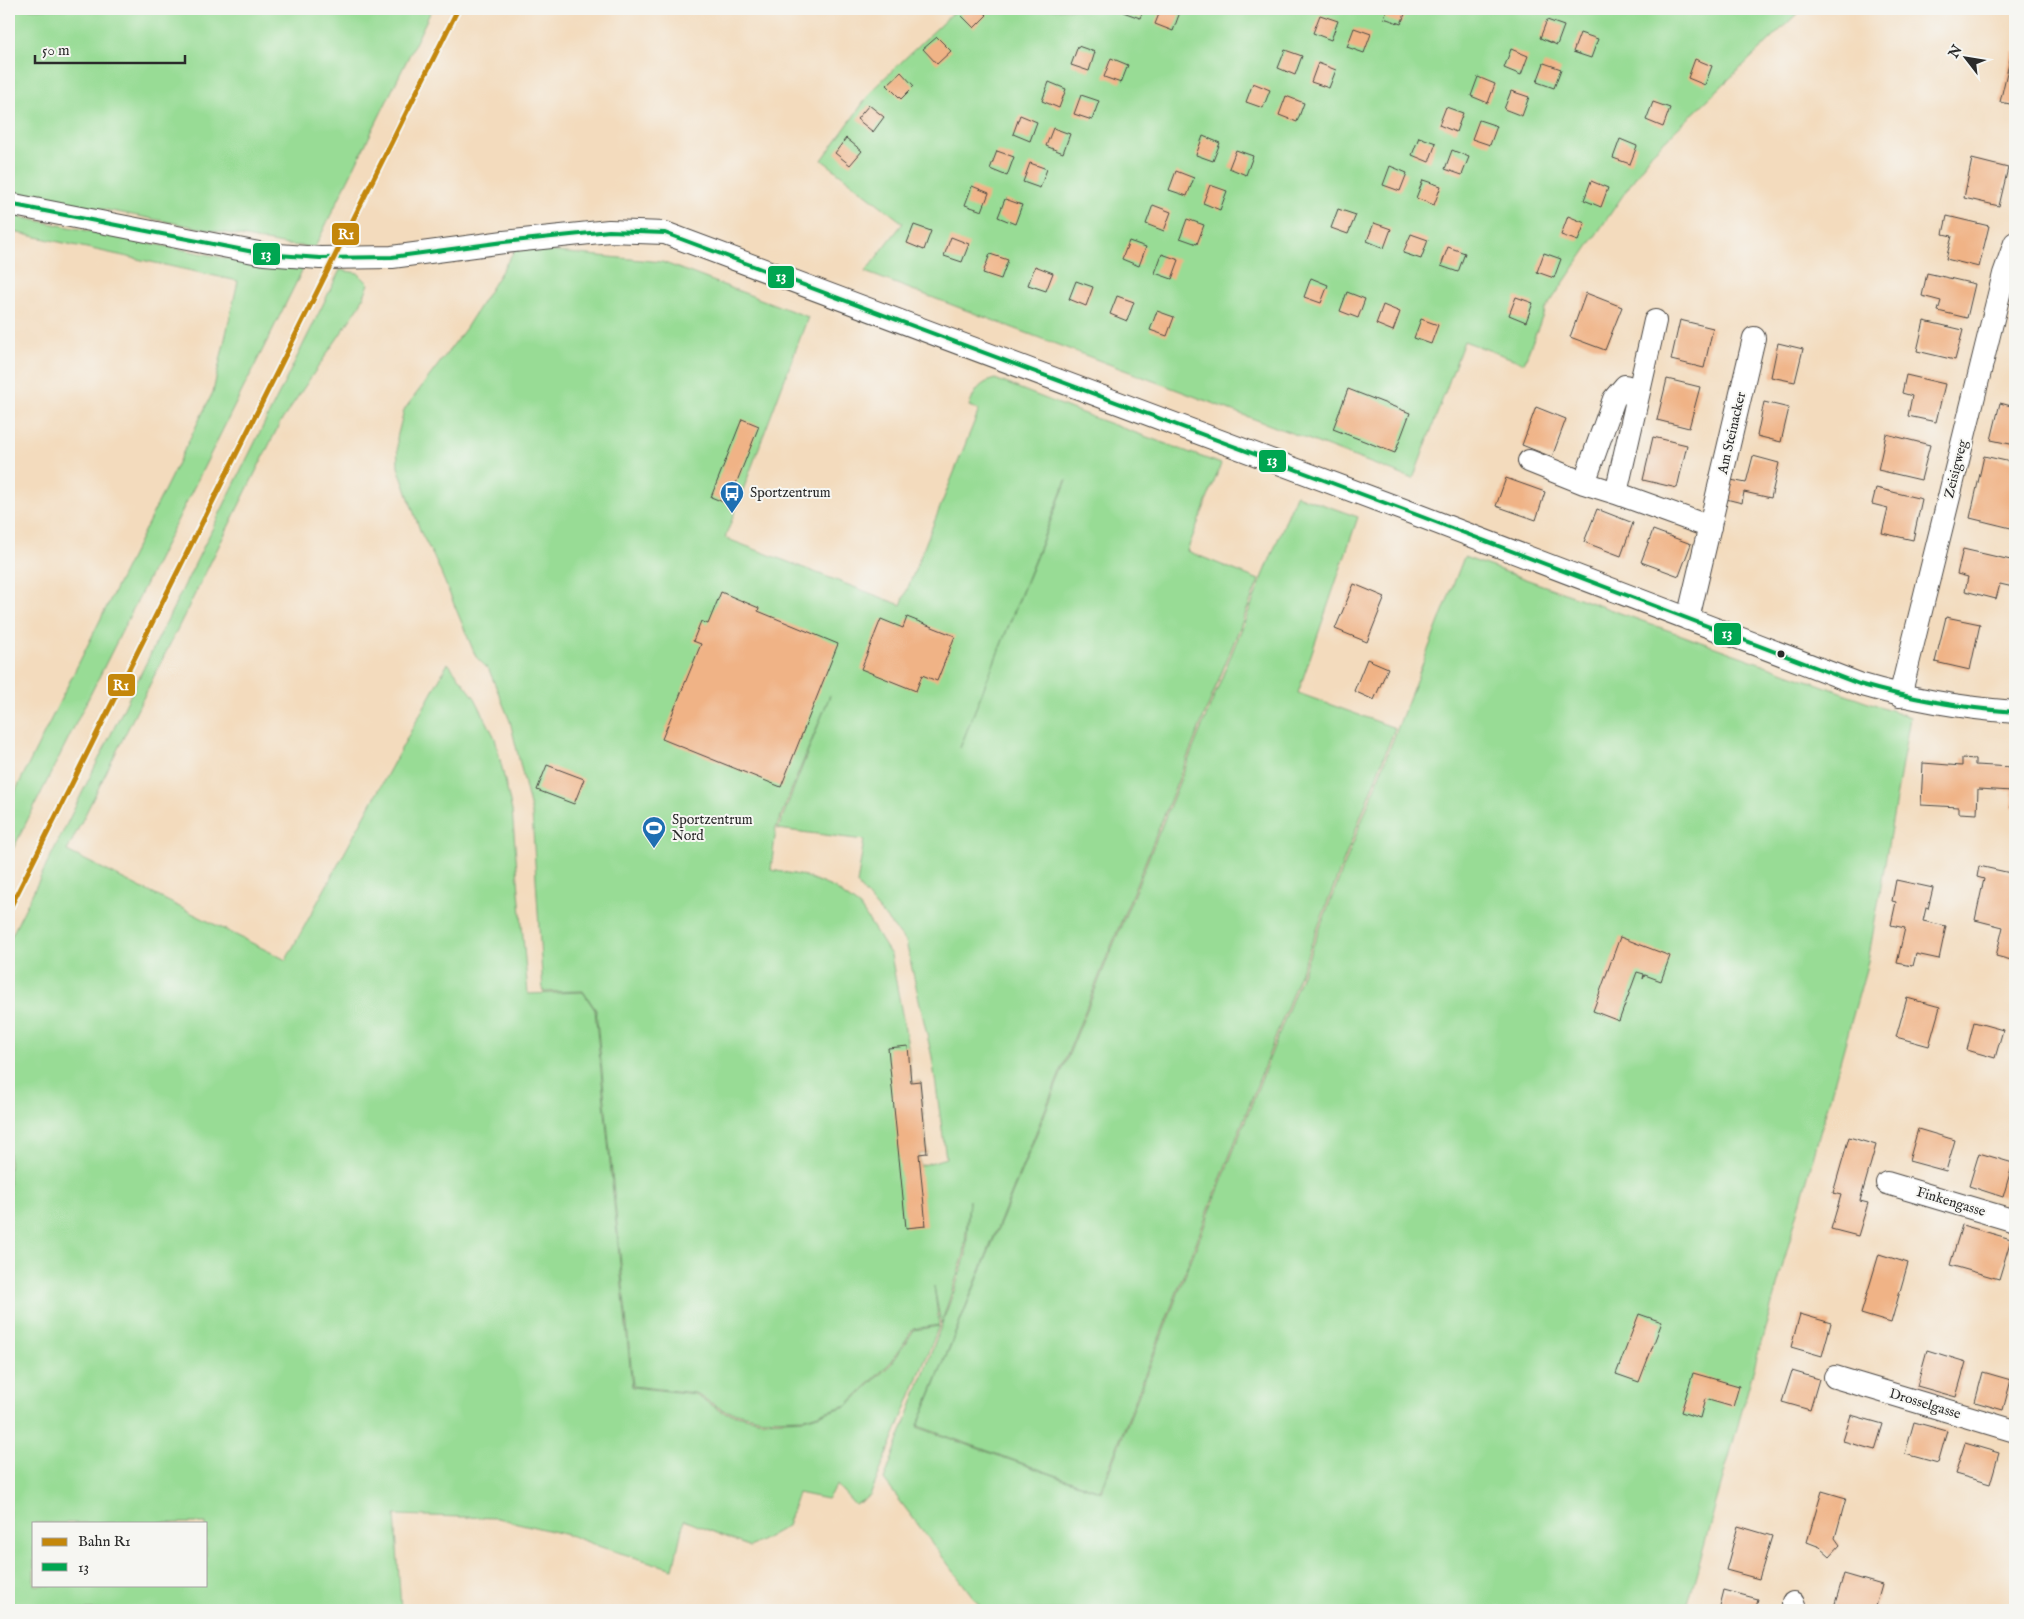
<svg xmlns="http://www.w3.org/2000/svg" width="2024" height="1619" font-family="'IM FELL English',serif">
  <style>
    .green { fill: #98dc95; stroke: #628460; fill-rule: evenodd }
    .building { fill: #f0b386 }
    .lines { fill: none; stroke-linecap: round; stroke-linejoin: round }
    .minor-casing { stroke: #494541; stroke-width: 24 }
    .minor { stroke: #fff; stroke-width: 22 }
    .bus-1-casing { stroke: #f6f6f2; stroke-width: 8 }
    .bus-1 { stroke: #00a651; stroke-width: 4 }
    .rail-1-casing { stroke: #f6f6f2; stroke-width: 9 }
    .rail-1 { stroke: #c4870b; stroke-width: 5 }
    .bus-dot { fill: #2b2b2b; stroke: #f6f6f2; stroke-width: 2 }
    .labels { text-anchor: middle; dominant-baseline: central; stroke-width: 4; stroke-linejoin: round; paint-order: stroke }
    .street-label { font-size: 14px; fill: #2b2b2b; stroke: #f6f6f2 }
    .poi-label { font-size: 14px; fill: #2b2b2b; stroke: #f6f6f2; text-anchor: start }
    .line-badge { stroke: #f6f6f2; stroke-width: 2 }
    .badge-label { font-size: 14px; text-anchor: middle; font-weight: bold; fill: #fff }
  </style>
  <rect width="100%" height="100%" fill="#f6f6f2"/>
  <filter id="ink" filterUnits="userSpaceOnUse"><feTurbulence type="fractalNoise" baseFrequency=".02" numOctaves="2"/><feDisplacementMap in="SourceGraphic" scale="10" xChannelSelector="R" yChannelSelector="G"/><feConvolveMatrix kernelMatrix="1 2 1 2 8 2 1 2 1" color-interpolation-filters="sRGB"/></filter>
  <filter id="wash" filterUnits="userSpaceOnUse"><feTurbulence type="fractalNoise" baseFrequency=".0096" numOctaves="4" result="noise"/><feDisplacementMap in="SourceGraphic" scale="20" xChannelSelector="R" yChannelSelector="G"/><feGaussianBlur stdDeviation="1.12" result="paint"/><feColorMatrix in="noise" values="0 0 0 0 0 0 0 0 0 0 0 0 0 0 0 0 0 1.4 0 .05"/><feComposite in="paint" operator="in"/></filter>
  <g filter="url(#wash)">
    <rect width="100%" height="100%" fill="#f3dbbd"/>
    <!-- green -->
    <path class="green" d="M9,9H432L315,247L287,245L9,191Z
      M957,9H1802L1651,154L1545,310L1524,363L1464,341L1413,479L865,272L903,223L822,160L874,88Z
      M9,215L250,263L303,269L9,857V804L213,392L238,281L9,231Z
      M516,248L662,262L808,317L725,538L901,605L979,410L969,406C975,391 979,383 995,379L1092,417L1221,464L1187,551L1259,580L917,1427L1101,1492L1464,557L1910,717L1868,962L1686,1610H983L884,1480L954,1291L966,1255L969,1200L964,1255L941,1324L934,1286L939,1325L913,1329L891,1362L847,1405L805,1418L763,1419L723,1410L695,1393L633,1386L596,1010L583,991L543,992L532,814L510,721L489,670L476,657L436,561L421,533L398,467L397,438L404,410L466,328ZM1066,480H1067L960,748ZM830,695L778,829L864,840L857,884L906,942L932,1057L946,1158L920,1166L919,1154L927,1153L920,1081L911,1082L908,1046L891,955L860,907L834,888L805,876L771,870L776,828Z
      M340,270L358,273L369,284L360,305L280,423L67,851L286,960L448,663L475,698L495,738L512,811L528,994L583,992L595,1010L632,1387L694,1394L723,1412L763,1421L805,1419L847,1406L892,1363L914,1330L939,1326L870,1496L855,1505L837,1485L827,1499L798,1493L787,1526L750,1547L684,1520L673,1569L601,1547L572,1536L497,1518L395,1515L401,1610H9V941ZM34,1523H206V1585H34Z
      M1296,495L1358,517L1298,693L1395,728L1100,1491L918,1426Z"/>
    <g id="blocks">
      <!-- building -->
      <path class="building" d="M965,9H981L987,15L974,28L960,14Z
        M1124,9H1144L1140,18L1123,12Z
        M1161,9H1171L1180,12L1173,31L1155,24Z
        M1387,9H1407L1401,24L1384,18Z
        M1320,15L1338,21L1331,40L1313,33Z
        M1547,20L1564,26L1557,45L1540,38Z
        M1354,28L1371,34L1364,53L1347,47Z
        M1580,33L1598,39L1591,58L1573,52Z
        M937,37L951,51L937,64L923,49Z
        M1078,46L1095,52L1089,71L1071,65Z
        M1511,49L1528,56L1521,75L1504,68Z
        M1285,50L1302,56L1295,75L1278,68Z
        M2012,51L2015,52V105L2000,102Z
        M1111,58L1128,65L1121,83L1104,77Z
        M1695,59L1712,66L1705,85L1688,78Z
        M1318,63L1336,70L1329,88L1311,82Z
        M1544,63L1561,69L1554,88L1537,82Z
        M901,72L914,86L901,99L887,85Z
        M1478,77L1495,84L1488,103L1471,96Z
        M1049,82L1066,89L1059,108L1042,101Z
        M1253,83L1270,90L1263,108L1246,102Z
        M1511,91L1529,97L1522,116L1504,109Z
        M1081,95L1099,101L1092,120L1074,114Z
        M1286,96L1304,103L1297,122L1279,115Z
        M1653,102L1670,108L1663,127L1646,120Z
        M869,105L884,117L873,132L857,119Z
        M1446,107L1463,113L1456,132L1439,125Z
        M1020,115L1037,122L1030,141L1013,134Z
        M1479,120L1497,126L1490,145L1472,139Z
        M1053,128L1070,134L1063,153L1046,146Z
        M1203,136L1220,143L1213,161L1196,155Z
        M1419,137L1436,143L1429,162L1412,155Z
        M846,138L862,151L850,165L835,153Z
        M1620,139L1637,146L1630,164L1613,158Z
        M1236,150L1253,156L1246,175L1229,168Z
        M1452,150L1469,157L1462,175L1445,169Z
        M997,151L1014,157L1007,176L990,169Z
        M1972,159L2008,168L1999,206L1964,198Z
        M1030,163L1047,169L1040,188L1023,182Z
        M1390,166L1407,173L1400,191L1383,185Z
        M1176,171L1194,178L1187,196L1169,190Z
        M1423,180L1441,186L1434,205L1416,198Z
        M1591,181L1608,188L1601,207L1584,200Z
        M1210,185L1227,191L1220,210L1203,203Z
        M972,186L989,193L982,211L965,205Z
        M1005,199L1022,205L1015,224L998,217Z
        M1153,205L1171,212L1164,231L1146,224Z
        M1338,209L1356,215L1348,234L1331,228Z
        M1568,216L1585,223L1578,241L1561,235Z
        M1947,216L1989,226L1979,267L1946,259L1952,236L1943,234Z
        M1187,219L1204,225L1197,244L1180,238Z
        M1374,223L1391,229L1384,248L1367,241Z
        M914,225L931,231L924,250L907,243Z
        M1411,234L1428,240L1421,259L1403,253Z
        M951,237L969,244L962,262L944,256Z
        M1129,241L1146,247L1139,266L1122,259Z
        M1448,247L1465,253L1458,272L1441,266Z
        M1544,253L1561,259L1554,278L1537,272Z
        M990,254L1008,260L1001,279L983,273Z
        M1162,254L1179,260L1172,279L1155,273Z
        M1035,266L1053,273L1046,291L1028,285Z
        M1927,273L1975,284L1967,318L1938,311L1941,301L1922,296Z
        M1311,278L1328,285L1321,303L1304,297Z
        M1076,281L1093,287L1086,306L1069,299Z
        M1347,292L1365,299L1358,318L1340,311Z
        M1586,293L1622,307L1605,350L1570,337Z
        M1117,296L1134,302L1127,321L1110,314Z
        M1516,297L1533,303L1526,322L1509,315Z
        M1383,305L1400,312L1393,331L1376,324Z
        M1157,311L1174,317L1167,336L1150,330Z
        M1421,319L1438,325L1431,344L1414,338Z
        M1680,320L1713,328L1704,368L1671,360Z
        M1924,321L1963,330L1955,360L1917,351Z
        M1778,343L1803,349L1795,382L1771,377Z
        M1906,375L1945,384L1936,422L1908,416L1912,396L1902,393Z
        M1667,379L1700,387L1689,428L1657,420Z
        M1348,389L1410,413L1395,453L1333,429Z
        M1764,402L1789,408L1781,442L1757,436Z
        M2000,403L2015,407V445L1991,440Z
        M1536,407L1566,419L1552,457L1522,445Z
        M742,419L759,426L728,504L711,497Z
        M1886,434L1930,445L1921,480L1878,470Z
        M1653,437L1687,445L1677,488L1643,480Z
        M1753,456L1779,463L1771,498L1744,492L1742,503L1726,499L1731,480L1746,483Z
        M1984,456L2015,463V529L1970,518Z
        M1506,478L1545,492L1536,520L1496,506Z
        M1876,488L1922,499L1913,540L1882,533L1888,508L1872,504Z
        M1597,509L1633,523L1621,556L1584,542Z
        M1653,530L1691,544L1679,576L1641,562Z
        M1963,549L2015,561V576L2013,587L2000,584L1996,599L1965,591L1968,577L1957,574Z
        M1354,584L1385,597L1367,642L1335,629Z
        M721,592L759,608L758,611L838,644L781,787L662,739L701,644L693,641L701,621L708,624Z
        M907,617L955,636L937,681L922,675L916,691L861,669L881,619L903,628Z
        M1946,617L1980,624L1970,670L1935,662Z
        M1367,659L1388,668L1374,700L1354,691Z
        M1962,758L1975,759V765L2013,767L2014,759H2015V809L2011,808L2012,791L1978,789L1977,814L1959,813V807L1921,805L1923,763L1962,766Z
        M547,765L584,779L574,804L537,790Z
        M1979,866L2015,874L2013,885L2015,886V961L1996,956L2003,927L1975,920L1984,879L1977,877Z
        M1896,880L1933,888L1928,909L1926,908L1923,921L1946,926L1939,959L1916,954L1913,966L1897,963L1905,928L1891,925L1896,902L1892,901Z
        M1620,937L1670,956L1661,981L1645,975L1643,979L1644,974L1637,972L1619,1021L1593,1011Z
        M1907,998L1940,1007L1929,1046L1896,1037Z
        M1974,1022L2003,1030L1995,1058L1967,1050Z
        M908,1046L911,1082L920,1081L927,1153L919,1154L926,1226L906,1228L888,1048Z
        M1918,1129L1955,1140L1946,1171L1909,1161Z
        M1849,1137L1876,1145L1860,1201L1868,1203L1858,1236L1831,1229L1841,1195L1833,1193Z
        M1979,1153L2013,1163L2003,1197L1969,1186Z
        M1962,1225L2011,1239L1999,1279L1950,1265Z
        M1879,1254L1908,1263L1891,1323L1861,1314Z
        M1639,1314L1662,1322L1639,1382L1616,1374Z
        M1800,1314L1831,1323L1822,1356L1791,1347Z
        M1927,1350L1966,1362L1956,1397L1917,1386Z
        M1792,1371L1819,1379L1810,1410L1782,1402Z
        M1983,1372L2011,1380L2003,1410L1975,1402Z
        M1693,1373L1739,1386L1733,1407L1705,1399L1700,1418L1681,1412Z
        M1851,1415L1883,1424L1875,1450L1843,1441Z
        M1914,1422L1947,1431L1938,1463L1905,1454Z
        M1965,1443L1999,1453L1990,1484L1955,1474Z
        M1822,1491L1846,1498L1835,1538L1840,1545L1830,1556L1820,1547L1807,1542Z
        M1738,1526L1772,1536L1759,1579L1726,1570Z
        M1844,1574L1882,1585L1875,1610H1833Z
        M1724,1590L1758,1599L1755,1610H1719Z"/>
    </g>
  </g>
  <g filter="url(#ink)">
    <use href="#blocks" fill-opacity="0" stroke="#494541" stroke-width="1"/>
    <g class="lines">
      <!-- minor casing -->
      <g class="minor-casing">
        <path id="minor" d="M9,204L264,254L320,258L392,257L504,242L609,231L665,233L1412,513L1859,684C1910,699 1962,708 2015,712
          M1655,321L1616,493L1710,527
          M1529,461L1584,483L1616,493
          M1584,483L1614,399L1625,386L1639,390
          M1688,619L1754,338
          M1900,696L2004,274L2015,243
          M1887,1183L2015,1221
          M1835,1377L2015,1431
          M1793,1603L1796,1610"/>
      </g>
      <!-- minor -->
      <use href="#minor" class="minor"/>
      <!-- bus-1 casing -->
      <g class="bus-1-casing">
        <path id="bus-1" d="M9,204L264,254L320,258L392,257L504,242L609,231L665,233L1412,513L1859,684C1910,699 1962,708 2015,712"/>
      </g>
      <!-- bus-1 -->
      <use href="#bus-1" class="bus-1"/>
      <!-- rail-1 casing -->
      <g class="rail-1-casing">
        <path id="rail-1" d="M9,910L458,9"/>
      </g>
      <!-- rail-1 -->
      <use href="#rail-1" class="rail-1"/>
    </g>
  </g>
  <!-- icons -->
  <defs>
    <g id="bus-pin" transform="scale(1.25)"><path d="M0 17L-7.5 6A9.5 9.5 0 1 1 7.5 6Z" fill="#1f6fb2" stroke="#f6f6f2"/><path d="M-5-6H5V4H4V6H2V4H-2V6H-4V4H-5ZM-3.5-4V0h7V-4ZM-3.5 1.2v1.5H-2V1.2ZM2 1.2v1.5H3.5V1.2Z" fill="#fff"/></g>
    <g id="stadium-pin" transform="scale(1.25)"><path d="M0 17L-7.5 6A9.5 9.5 0 1 1 7.5 6Z" fill="#1f6fb2" stroke="#f6f6f2"/><path d="M0-5a6.5 5 0 1 0 0 10a6.5 5 0 1 0 0-10ZM-3.5-1.8h7v3.6h-7Z" fill="#fff"/></g>
  </defs>
  <g fill-rule="evenodd">
    <use href="#bus-pin" x="732" y="493"/>
    <use href="#stadium-pin" x="654" y="828"/>
  </g>
  <!-- markers -->
  <circle class="bus-dot" cx="1781" cy="654" r="4.5"/>
  <g class="labels">
    <!-- street labels -->
    <g class="street-label">
      <text transform="translate(1732 433) rotate(-77)">Am Steinacker</text>
      <text transform="translate(1956 469) rotate(-76)">Zeisigweg</text>
      <text transform="translate(1951 1202) rotate(17)">Finkengasse</text>
      <text transform="translate(1925 1404) rotate(17)">Drosselgasse</text>
    </g>
    <!-- poi labels -->
    <g class="poi-label">
      <text x="750" y="493">Sportzentrum</text>
      <text x="672" y="820">Sportzentrum<tspan x="672" dy="16">Nord</tspan></text>
    </g>
  </g>
  <g class="line-badge">
    <rect x="331" y="222" width="29" height="24" rx="5" fill="#c4870b"/>
    <rect x="252" y="242" width="29" height="24" rx="5" fill="#00a651"/>
    <rect x="767" y="265" width="28" height="24" rx="5" fill="#00a651"/>
    <rect x="1258" y="449" width="29" height="24" rx="5" fill="#00a651"/>
    <rect x="1713" y="622" width="29" height="24" rx="5" fill="#00a651"/>
    <rect x="107" y="673" width="29" height="24" rx="5" fill="#c4870b"/>
  </g>
  <g class="badge-label">
    <text x="346" y="239">R1</text>
    <text x="266" y="259">13</text>
    <text x="781" y="281">13</text>
    <text x="1272" y="465">13</text>
    <text x="1727" y="638">13</text>
    <text x="121" y="690">R1</text>
  </g>
  <!-- margin -->
  <rect width="2024" height="1619" fill="none" stroke="#f6f6f2" stroke-width="30"/>
  <!-- legend -->
  <rect x="32" y="1522" width="175" height="65" fill="#f6f6f2" stroke="#a5a5a2"/>
  <rect x="42" y="1538" width="25" height="8" fill="#c4870b" stroke="#a5a5a2"/>
  <text x="78" y="1546" font-size="15" fill="#2b2b2b">Bahn R1</text>
  <rect x="42" y="1563" width="25" height="8" fill="#00a651" stroke="#a5a5a2"/>
  <text x="78" y="1572" font-size="15" fill="#2b2b2b">13</text>
  <!-- north arrow -->
  <g transform="translate(1966 58) rotate(301)" stroke="#f6f6f2" stroke-width="4" paint-order="stroke">
  <path d="M0-4L9 19L0 12L-9 19Z" fill="#2b2b2b"/>
  <text y="-8" font-size="14" font-weight="bold" text-anchor="middle" fill="#2b2b2b">N</text>
  </g>
  <!-- scale -->
  <path d="M35 55v8h150v-8" fill="none" stroke="#2b2b2b" stroke-width="2.5"/>
  <text x="42" y="55" font-size="15" fill="#2b2b2b" stroke="#f6f6f2" stroke-width="4" paint-order="stroke">50 m</text>
</svg>
